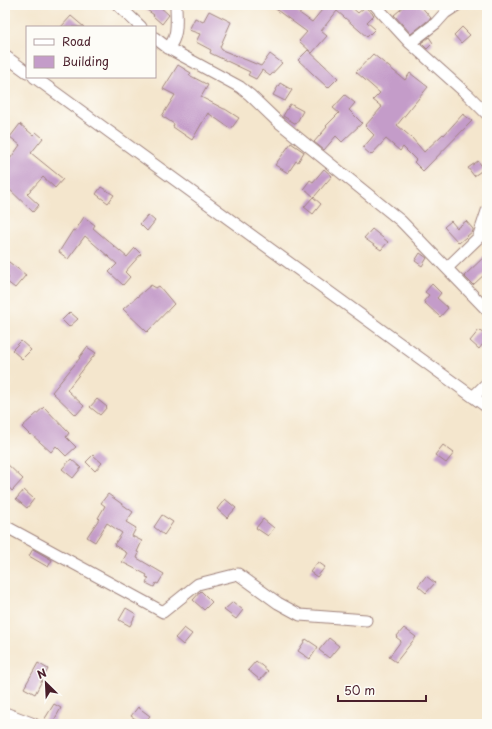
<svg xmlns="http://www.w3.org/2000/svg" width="492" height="729" font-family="'Playpen Sans',sans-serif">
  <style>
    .building { fill: #c49cc9 }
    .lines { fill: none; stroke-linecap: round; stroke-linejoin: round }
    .street-casing { stroke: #9f827c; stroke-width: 13 }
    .street { stroke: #fff; stroke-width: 11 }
  </style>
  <rect width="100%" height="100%" fill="#fdfcf7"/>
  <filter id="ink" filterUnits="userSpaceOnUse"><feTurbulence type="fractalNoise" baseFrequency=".025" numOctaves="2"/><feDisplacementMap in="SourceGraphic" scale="8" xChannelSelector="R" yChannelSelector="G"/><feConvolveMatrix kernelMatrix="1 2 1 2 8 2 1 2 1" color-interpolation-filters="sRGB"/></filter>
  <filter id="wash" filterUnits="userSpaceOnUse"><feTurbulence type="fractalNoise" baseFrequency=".012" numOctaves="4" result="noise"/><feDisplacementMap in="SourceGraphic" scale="16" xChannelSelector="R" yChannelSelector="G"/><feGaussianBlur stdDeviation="0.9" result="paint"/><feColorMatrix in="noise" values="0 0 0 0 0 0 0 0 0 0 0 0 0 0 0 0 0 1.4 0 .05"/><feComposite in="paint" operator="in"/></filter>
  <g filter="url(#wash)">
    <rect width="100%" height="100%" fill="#f4e6cd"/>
    <g id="blocks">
      <!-- building -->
      <path class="building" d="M140,5H158L169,15L162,24L153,16L154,15Z
        M270,5H288L312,22L326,5H349L358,13L365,7L374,15L367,22L375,29L367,37L337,11L321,31L327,36L312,53L299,41L307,32Z
        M406,5H420L431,18L411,34L394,15Z
        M209,11L231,22L220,47L222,50L261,66L270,54L282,63L270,76L262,70L256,79L248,75L250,72L210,53L211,50L196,42L200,34L189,30L195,18L203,22Z
        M71,16L84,27H61Z
        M462,27L470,35L461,43L454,35Z
        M429,37L433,43L427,49L421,43Z
        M308,50L338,78L328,88L298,60Z
        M373,54L405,80L410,73L428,87L397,125L412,138L424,152L443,134L444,135L463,114L472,121L423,171L414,162L416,160L403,147L400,151L386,139L371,155L363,148L374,135L365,126L382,107L373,100L380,93L356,72Z
        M178,65L191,73L189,75L208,85L201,97L224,109H225L239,118L231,129L208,113L192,140L173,127L174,124L162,116L175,95L163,89Z
        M280,83L292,90L285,101L273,95Z
        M345,95L355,103L349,110L362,123L342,142L336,136L324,150L314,142L327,127L326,126L339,113L333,108Z
        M290,104L303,111L296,124L283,116Z
        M20,124L33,135L36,132L43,138L31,153L63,179L55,188L43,177L27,194L39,205L33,212L5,185V166L20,145L10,137Z
        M291,143L304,152L298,162L296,161L288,173L275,165Z
        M478,161L484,169L474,176L468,168Z
        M324,169L332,176L314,197L304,188L310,180L313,182Z
        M101,187L114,195L108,203L96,194Z
        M313,197L321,204L313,214L304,207Z
        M148,215L155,221L147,231L140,224Z
        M84,217L95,225L93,228L127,257L135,248L141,254L125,272L130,277L123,285L109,272L117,264L85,236L68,259L59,252L73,230L75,231Z
        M451,221L457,228L466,221L473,229V231L459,243L444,227Z
        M372,229L388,242L381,250L364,238Z
        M420,253L427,258L422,266L415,261Z
        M487,254V272L473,285L464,276Z
        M5,259L26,275L15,288L6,281L9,278L5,274Z
        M432,284L441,293L437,298L448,308L440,317L424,302V301L429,295L425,292Z
        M151,285L156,288L159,286L174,304L147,332L123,309Z
        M70,312L78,319L69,327L62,320Z
        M479,330L487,337V339L479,349L470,341Z
        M21,341L31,350L22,359L12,350Z
        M87,347L96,353L67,390L84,406L76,415L52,392L80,358H79Z
        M97,399L107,407L100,415L90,407Z
        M44,407L69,433L66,437L76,447L66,456L56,446L51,452L31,434L30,435L22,427Z
        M443,445L454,453L446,463L435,455Z
        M93,455L102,463L95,471L86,462Z
        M71,459L81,468L73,478L62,469Z
        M5,462L23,479L12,491L5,483Z
        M24,490L34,499L27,508L16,499Z
        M108,494L133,512L126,522L136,528L132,536L142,541L137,552L139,553L137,558L164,574L158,584L156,583L154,587L146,583L149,578L146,577L147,575L122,562L127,553L114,545L122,533L107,523L95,542L87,537L99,519L98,518L105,506L101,503Z
        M225,499L236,508L227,518L217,509Z
        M162,515L173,522L164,535L154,527Z
        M263,519L274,528L268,536L256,528Z
        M33,549L52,560L48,567L29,556Z
        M318,562L325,567L317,577L310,572Z
        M426,576L435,583L426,593L418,586Z
        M201,591L212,602L204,610L193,600Z
        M233,602L243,610L236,619L224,610Z
        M126,608L136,614L130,626L119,620Z
        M184,628L192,634L183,645L175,638Z
        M404,628L416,637L396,662L389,657L401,641L396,637Z
        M329,638L339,646L329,658L319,650Z
        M306,639L318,647L310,659L298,651Z
        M256,661L268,671L260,680L248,670Z
        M38,663L48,669L35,694L24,688Z
        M54,704L61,708L52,724L44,720Z
        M138,707L150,716L143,724L131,716Z"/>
    </g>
  </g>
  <g filter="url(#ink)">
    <use href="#blocks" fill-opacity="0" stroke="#9f827c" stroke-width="1"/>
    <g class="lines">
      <!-- street casing -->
      <g class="street-casing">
        <path id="street" d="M118,5L141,27
          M375,5L410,43L468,95L487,114
          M155,38L168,48L240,87L250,95L276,120L401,221L487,310
          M410,43L436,23L445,13L457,5
          M168,48C179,37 176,19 176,5
          M5,56L27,72
          M34,77L487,407
          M447,268L478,238L487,211
          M473,397L487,383
          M5,526L163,612L198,584L238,574L278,603L300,615L366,620
          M5,713L34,724"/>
      </g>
      <!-- street -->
      <use href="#street" class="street"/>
    </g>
  </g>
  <!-- margin -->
  <rect width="492" height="729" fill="none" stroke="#fdfcf7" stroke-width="20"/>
  <!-- legend -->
  <rect x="26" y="26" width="130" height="52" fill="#fdfcf7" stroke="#b5a4a5"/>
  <rect x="34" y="39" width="20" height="6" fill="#ffffff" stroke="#b5a4a5"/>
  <text x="62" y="46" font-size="12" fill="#4a1f2b">Road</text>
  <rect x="34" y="56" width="20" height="12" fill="#c49cc9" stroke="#b5a4a5"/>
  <text x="62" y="66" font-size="12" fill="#4a1f2b">Building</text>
  <!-- north arrow -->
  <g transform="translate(46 683) rotate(336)" stroke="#fdfcf7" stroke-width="3" paint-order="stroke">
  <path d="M0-3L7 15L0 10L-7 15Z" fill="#4a1f2b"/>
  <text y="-6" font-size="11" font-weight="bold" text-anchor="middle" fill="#4a1f2b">N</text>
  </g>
  <!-- scale -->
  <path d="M338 695v6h88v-6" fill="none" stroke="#4a1f2b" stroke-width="2"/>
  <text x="344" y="695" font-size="12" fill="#4a1f2b" stroke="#fdfcf7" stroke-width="3" paint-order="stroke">50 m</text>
</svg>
